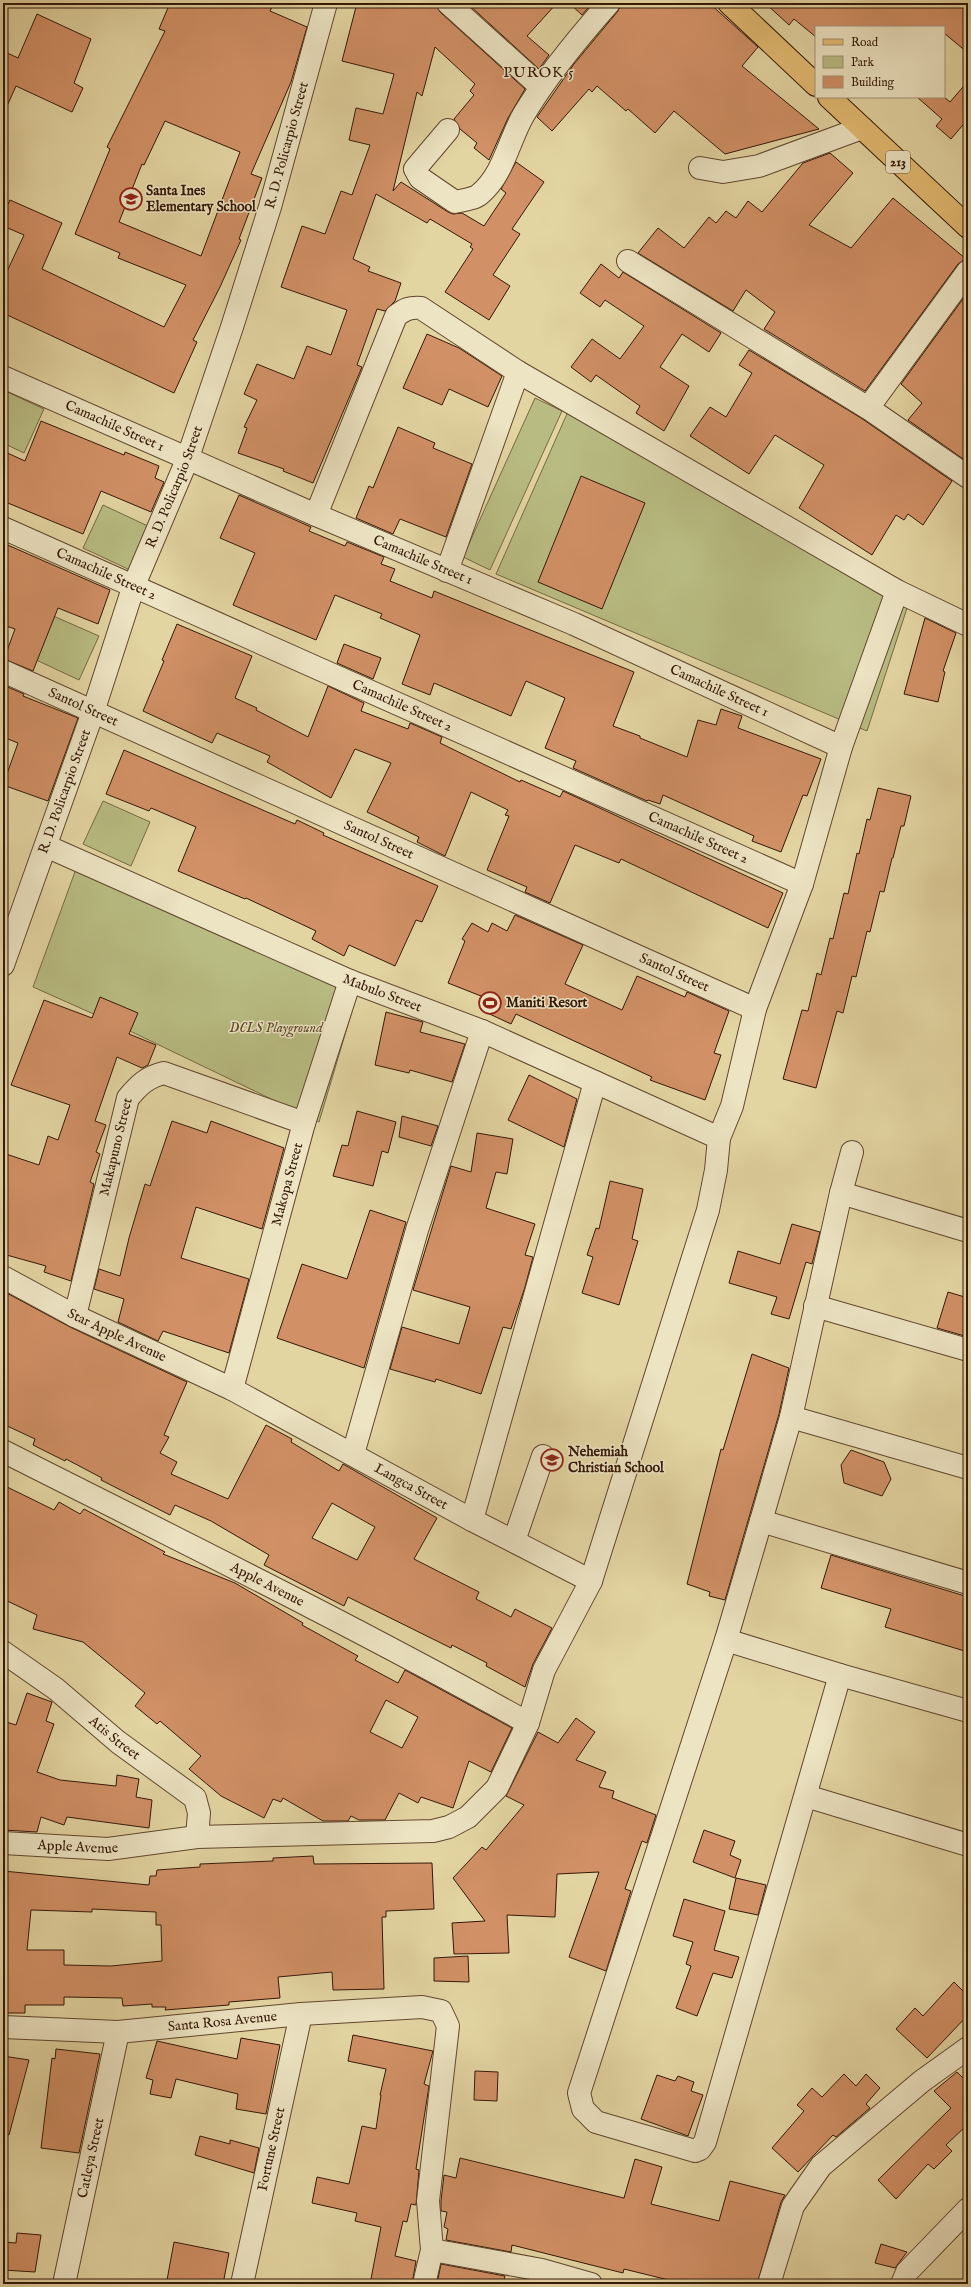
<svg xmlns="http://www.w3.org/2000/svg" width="971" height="2287" font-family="'IM FELL English',serif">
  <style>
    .green { fill: #b8bc82; stroke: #766a44 }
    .building { fill: #d19066; stroke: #341807; fill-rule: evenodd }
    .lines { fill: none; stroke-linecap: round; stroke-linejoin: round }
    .minor-casing { stroke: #60472e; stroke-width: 24 }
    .major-casing { stroke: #341807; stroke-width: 24 }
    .minor { stroke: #ede4c3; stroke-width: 22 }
    .major { stroke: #e2ba71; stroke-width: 22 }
    .labels { text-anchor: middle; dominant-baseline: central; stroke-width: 3; stroke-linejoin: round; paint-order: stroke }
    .shield { fill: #ede4c3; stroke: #6c553f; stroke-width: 1 }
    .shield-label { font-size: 13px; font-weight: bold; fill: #341807 }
    .street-label { font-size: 14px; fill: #341807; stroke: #ede4c3 }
    .poi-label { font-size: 14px; font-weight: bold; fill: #341807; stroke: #ede4c3; text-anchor: start }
    .park-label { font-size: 14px; font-style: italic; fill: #5c492c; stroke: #ede4c3 }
    .neighbourhood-label { font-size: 15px; letter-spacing: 1px; fill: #341807; stroke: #ede4c3 }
  </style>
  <rect width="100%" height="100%" fill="#e3d5a2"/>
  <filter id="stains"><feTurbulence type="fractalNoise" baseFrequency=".005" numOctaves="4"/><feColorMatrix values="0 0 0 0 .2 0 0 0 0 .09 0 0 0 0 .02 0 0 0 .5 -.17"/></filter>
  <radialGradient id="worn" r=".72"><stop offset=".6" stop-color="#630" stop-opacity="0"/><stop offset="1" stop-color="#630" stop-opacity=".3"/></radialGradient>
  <!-- green -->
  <path class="green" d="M3,390L44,409L24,453L3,443Z
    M535,398L562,411L490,570L463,557Z
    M570,407L909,602L867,731L496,574Z
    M103,505L150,527L130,570L83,548Z
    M51,615L99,636L79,680L32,658Z
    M103,801L150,822L131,866L83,844Z
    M76,869L358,991L319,1122L107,1020L33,987Z"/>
  <!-- building -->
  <path class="building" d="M170,3H274L270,11L307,27L291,82L251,174L262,178L239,239L241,240L220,287L193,340L197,342L174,393L3,313V280L24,235L3,226V215L10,200L62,223L42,269L164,327L186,285L118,258L120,253L75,234L110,149L107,147L165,31L159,29ZM165,121L240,152L201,256L119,222L142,164L144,165Z
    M357,3H436L440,12L525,89L508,118L489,160L474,148L477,143L460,129L454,119L474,95L470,91L475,84L435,47L422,96L417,92L393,191L401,182L448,212L453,214L462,213L484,226L506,193L501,189L516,162L544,182L512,229L520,234L493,275L510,286L489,320L445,292L473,249L470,247L472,244L430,219L427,223L376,194L353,259L370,267L368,271L401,283L395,301L385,311L377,309L357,365L362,367L313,483L283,471L284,469L238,453L247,428L244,427L257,400L244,394L257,364L294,379L307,346L331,355L347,310L281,287L302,226L325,234L341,191L352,195L370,145L349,140L356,108L383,114L394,74L342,61Z
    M467,3H557L527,36L549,55L539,69Z
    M569,3H592L582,15Z
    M621,3H709L758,47L742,66L819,129L725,154L674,111L655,133L628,109L626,111L597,86L592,92L589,89L552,131L537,117L574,64L618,11Z
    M765,3H968V53L944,33V27H816V37L794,19L789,25Z
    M37,14L91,39L74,83L83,88L72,112L16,86L3,115V51L18,58Z
    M968,81V119L951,139L936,126L942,119L917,97H944L950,102Z
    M830,153L853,173L809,225L851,248L893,198L966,259L958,264L865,391L764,329L775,312L746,290L733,311L638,253L658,228L684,248L709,217L716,223L726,211L736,218L748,201L762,212L803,163Z
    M601,264L619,278L623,272L721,333L709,352L682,334L660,367L689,386L664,431L636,413L640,406L596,375L591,382L571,367L592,339L620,359L644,326L605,300L600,307L580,293Z
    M968,292V458L966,461L908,420L922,403L901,384Z
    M427,334L459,348L502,376L488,407L449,389L442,405L403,388Z
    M749,350L861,418L952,481L923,525L908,514L904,520L896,515L872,555L799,508L824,465L775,435L749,474L690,436L710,407L726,417L752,373L739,365Z
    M41,421L124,455L125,452L159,466L155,478L164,482L151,512L101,491L83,534L3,501V451L25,461Z
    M398,427L435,443L433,448L472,464L446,537L400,519L393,534L356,518L369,486L373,488Z
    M581,476L645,503L602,609L538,582Z
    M239,495L311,527L309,531L345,546L347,542L384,557L381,564L395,569L390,581L432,598L434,591L634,672L613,726L640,736V738L687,757L698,720L716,725L721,709L742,716L738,728L821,759L807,796L803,795L781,852L752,841L754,836L663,795L660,804L648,800L647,801L573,768L576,761L545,748L565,698L526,681L511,716L434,683L430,695L402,684L420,635L380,618L382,614L335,595L316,640L233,605L255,553L220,538Z
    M3,543L110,590L98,624L58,608L33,671L4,659L15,629L3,625Z
    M925,618L956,633L943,671L945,672L938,702L904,694Z
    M177,624L252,656L235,698L257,708L256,710L308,737L328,686L364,703L361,711L408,729L410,723L442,737L440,743L520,782L521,780L560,797L563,791L783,893L768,928L621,859L619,863L575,845L550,903L525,892L527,887L487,870L509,816L505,815L508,810L471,792L445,856L417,842L419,837L367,812L391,763L355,749L331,798L267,762L270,756L217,733L212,743L143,711L164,661L162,660Z
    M344,644L381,658L373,679L337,663Z
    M3,685L24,694L23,696L78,718L48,801L3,785L18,743L3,737Z
    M124,750L295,824L297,820L324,833L323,835L438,886L422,922L416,920L395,966L349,945L344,956L312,939L316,931L246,898L245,899L178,871L196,827L151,808L149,811L106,794Z
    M878,788L911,796L904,826H901L893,858H892L884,892L880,891L870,932L867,931L856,977L852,976L843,1013L837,1011L816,1088L783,1079L802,1010L808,1011L817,973L821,975L830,938L833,939L844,893L848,894L857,853L859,854L867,819L870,820Z
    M515,915L583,945L565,984L622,1010L637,976L685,997L687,992L729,1011L714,1053L721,1055L705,1100L650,1080L652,1077L516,1014L511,1024L481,1010L486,998L448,983L465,941L462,939L472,923L488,932L492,923L507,931Z
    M100,997L138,1013L129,1034L156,1045L148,1065L142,1068L117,1057L95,1121L106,1125L96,1152L100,1154L90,1182L94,1184L71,1281L44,1272L46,1266L3,1254V1153L39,1165L48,1136L58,1140L70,1105L11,1085L44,1000L92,1018Z
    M386,1012L423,1022L420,1032L465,1044L452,1082L410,1070L409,1073L375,1065Z
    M529,1075L577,1099L564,1147L508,1120Z
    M357,1111L396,1122L388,1153L382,1151L373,1186L333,1176L342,1145L348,1146Z
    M402,1116L438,1126L431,1146L399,1137Z
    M172,1121L207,1133L211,1121L284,1148L262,1229L196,1207L181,1258L249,1279L229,1353L163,1331L158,1341L118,1322L124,1299L94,1289L99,1269L120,1276L129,1238L145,1184L150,1186Z
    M477,1133L513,1139L507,1174L496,1172L486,1208L535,1224L525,1255L533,1257L525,1287L511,1329L503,1327L481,1394L436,1379L435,1382L390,1369L402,1327L459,1344L470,1307L413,1290L451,1166L471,1172Z
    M610,1181L643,1189L632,1239L638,1241L619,1305L582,1293L593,1257L587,1255L596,1228L599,1229Z
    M370,1210L406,1222L364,1368L277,1338L302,1264L347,1279Z
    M792,1224L820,1232L812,1264L806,1262L789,1319L771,1314L777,1297L729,1283L738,1251L780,1264Z
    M3,1291L70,1327L187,1382L164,1435L169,1437L160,1453L177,1462L171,1474L228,1499L266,1425L292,1439L291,1442L339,1471L343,1464L437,1518L414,1559L479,1592L476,1599L511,1617L515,1609L552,1628L533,1664L525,1687L486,1666L487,1663L452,1645L451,1648L348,1597L344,1606L264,1565L269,1555L211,1521L175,1505L170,1515L101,1480L102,1478L66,1459L65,1461L33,1445L35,1439L3,1424ZM332,1503L375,1527L357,1560L312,1538Z
    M948,1292L968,1298V1337L937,1328Z
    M752,1354L789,1368L779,1414L725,1600L709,1596L710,1592L687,1584L721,1449L723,1450Z
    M851,1450L884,1462L891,1479L882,1496L844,1483L841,1465Z
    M3,1485L54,1510L59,1502L80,1514L84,1509L165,1552L163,1554L235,1583L303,1623L302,1625L358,1656L355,1660L398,1683L405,1670L512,1728L491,1772L469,1761L453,1808L421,1797L418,1803L399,1793L385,1820H359L351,1816L348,1821H323L283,1798L281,1802L273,1799L264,1818L221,1796L189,1769L201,1756L160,1721L157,1724L135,1706L145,1693L83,1642L33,1629L37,1615L3,1599ZM386,1700L418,1717L402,1748L370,1732Z
    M831,1555L968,1597V1652L885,1627L891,1609L821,1588Z
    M27,1693L52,1702L46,1721L54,1724L37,1772L60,1780L116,1786L117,1775L139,1779L136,1797L152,1800L149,1828L67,1817L64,1825L41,1817L37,1832L3,1830V1721L16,1725Z
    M576,1718L595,1732L576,1760L606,1772L599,1787L614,1791L612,1798L656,1815L647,1843L642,1841L625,1889L631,1891L606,1971L569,1957L599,1872L557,1874L555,1917L507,1915L509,1953L454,1954L452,1923L485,1921L453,1878L482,1847L486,1850L524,1805L506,1796L538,1732L558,1743Z
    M704,1830L735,1841L730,1855L741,1860L735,1878L693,1862Z
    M313,1856L314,1864L432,1863L434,1909L386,1911V1917H382L384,1989L333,1990L332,1972L278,1977L280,1998L229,2002V2005L165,2010L166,2007H152V2004L123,2006L122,1998L64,1997V2005H25V2013H7V1988H3V1871L149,1885L150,1876H156L157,1870L200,1867V1864L273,1861V1858ZM92,1909L156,1912V1925H161L162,1961L111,1966L64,1965V1950H27L31,1910L92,1912Z
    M736,1878L766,1885L758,1915L729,1909Z
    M684,1899L725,1911L714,1950L739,1957L732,1978L713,1973L697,2016L676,2008L691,1966L686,1964L693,1942L673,1936Z
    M468,1956L469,1982L434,1981V1958Z
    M954,1982L968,1996V2015L927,2058L896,2029L915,2008L923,2016Z
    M353,2035L433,2051L424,2084L429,2086L416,2169L419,2170L416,2205L411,2204L407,2222L403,2221L395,2256L416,2261L412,2284H370L381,2227L355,2221L357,2213L312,2203L317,2177L349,2184L362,2126L376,2129L381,2095H380L386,2069L348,2061Z
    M241,2038L280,2045L266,2114L236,2109L238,2094L176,2079L171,2098L150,2094L153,2080L146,2078L157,2041L237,2059Z
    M56,2049L100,2054L79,2153L41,2148L52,2058L55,2059Z
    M3,2056L29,2060L9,2135L3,2134Z
    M475,2071L498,2072L497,2101L474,2100Z
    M957,2072L968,2083V2124L946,2145L952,2151L934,2169L928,2164L896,2199L878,2180L951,2108L934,2091Z
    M844,2074L856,2086L866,2074L880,2088L866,2104L870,2108L836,2137L833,2135L798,2172L772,2148L804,2111L797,2105L812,2088L822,2097Z
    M657,2075L675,2081L678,2076L694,2082L691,2091L703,2095L688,2136L641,2119Z
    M200,2136L230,2144V2140L259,2148L254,2173L195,2155Z
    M460,2158L624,2198L635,2159L662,2167L651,2204L719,2221L730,2181L785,2195L781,2202L757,2284H685L624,2269L623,2273L512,2245L511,2252L446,2240L448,2229L444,2227L447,2212L441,2211V2201L444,2175L456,2178Z
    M17,2233L41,2235L35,2272L3,2270V2242L16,2243Z
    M174,2242L229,2253L223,2284H185L167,2280Z
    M881,2244L907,2252L895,2268L875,2263Z
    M441,2264L505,2276L503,2284H437Z"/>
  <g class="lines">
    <!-- minor casing -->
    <g class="minor-casing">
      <g id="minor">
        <path d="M448,3L541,87"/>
        <path d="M448,130L415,169L420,178L455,202C462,200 475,199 480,194C504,174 509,139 524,114C548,74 578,38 609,3"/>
        <path d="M700,168L723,172L759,166L862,128"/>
        <path d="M628,261L868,408L968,477"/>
        <path id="s1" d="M3,377L316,515L574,624L841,747"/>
        <path d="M868,408L968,271"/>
        <path d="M316,515L396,316C405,309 410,307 421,308L518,372L897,591L968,625"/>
        <path id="s2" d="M3,528L802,884"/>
        <path d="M447,571L518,372"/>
        <path id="s3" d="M3,671L755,1009"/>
        <path id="s4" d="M46,846L350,981L482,1031L719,1138"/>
        <path id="s5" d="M3,965L93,712L134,585L187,460L232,327L270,207L326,3"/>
        <path d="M841,1193L968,1231"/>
        <path id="s6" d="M3,1277L75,1316L232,1389L472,1520L591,1581"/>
        <path d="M815,1306L968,1350"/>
        <path id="s7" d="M75,1316L128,1098C139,1085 147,1077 164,1073L304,1123"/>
        <path id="s8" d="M232,1389L304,1123L350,981"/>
        <path d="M791,1417L968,1468"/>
        <path id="s9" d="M3,1451C179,1540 356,1627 528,1723"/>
        <path d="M353,1454L417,1230L482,1031"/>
        <path d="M472,1520L595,1082"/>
        <path d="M761,1521L968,1583"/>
        <path d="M514,1541L543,1456"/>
        <path d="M726,1640L840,1675L968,1711"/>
        <path id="s10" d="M3,1652L56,1689L118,1742L195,1798L199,1813L197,1837"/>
        <path d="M840,1675L705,2142L700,2149L695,2151L596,2122L583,2109L579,2093L726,1640L761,1521L791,1417L841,1193L852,1152"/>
        <path d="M806,1796L968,1845"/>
        <path id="s11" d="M3,1843L108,1849L197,1837L433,1831L449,1827L468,1817L497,1788L528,1723L544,1670L591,1581L708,1210L716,1170L719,1138L732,1106L755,1009L802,884L841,747L897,591"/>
        <path id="s12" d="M3,2027L118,2032L301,2014L422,2007L441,2011L448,2026L428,2201L432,2250L424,2284"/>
        <path d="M432,2250L542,2270L591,2284"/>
        <path id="s13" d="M64,2284L118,2032"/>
        <path id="s14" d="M242,2284L301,2014"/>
        <path d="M769,2284L793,2206L821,2166L922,2081L968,2048"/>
        <path d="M902,2284L907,2272L968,2209"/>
      </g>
    </g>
    <!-- major casing -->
    <g class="major-casing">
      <path id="major" d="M729,3L816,85
        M829,97L968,227"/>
    </g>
    <!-- minor -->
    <use href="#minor" class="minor"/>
    <!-- major -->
    <use href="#major" class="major"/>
  </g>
  <!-- icons -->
  <defs>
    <g id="school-ring" transform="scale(1.15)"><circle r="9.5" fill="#ede4c3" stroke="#8f2418" stroke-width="1.5"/><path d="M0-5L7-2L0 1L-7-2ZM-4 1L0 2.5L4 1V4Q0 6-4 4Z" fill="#8f2418"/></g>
    <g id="stadium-ring" transform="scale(1.15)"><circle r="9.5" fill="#ede4c3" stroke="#8f2418" stroke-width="1.5"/><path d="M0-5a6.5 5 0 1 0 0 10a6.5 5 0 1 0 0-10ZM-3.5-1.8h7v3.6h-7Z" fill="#8f2418"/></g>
  </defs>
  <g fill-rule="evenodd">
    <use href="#school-ring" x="131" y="199"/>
    <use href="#stadium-ring" x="490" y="1003"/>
    <use href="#school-ring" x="552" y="1460"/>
  </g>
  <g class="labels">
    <!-- shield labels -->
    <rect class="shield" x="886" y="151" width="24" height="22" rx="3"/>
    <g class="shield-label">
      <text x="898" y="162">213</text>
    </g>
    <!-- street labels -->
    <g class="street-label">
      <text stroke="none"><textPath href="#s5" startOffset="868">R. D. Policarpio Street</textPath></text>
      <text stroke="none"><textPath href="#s1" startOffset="122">Camachile Street 1</textPath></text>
      <text stroke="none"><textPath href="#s5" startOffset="508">R. D. Policarpio Street</textPath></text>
      <text stroke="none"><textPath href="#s1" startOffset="458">Camachile Street 1</textPath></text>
      <text stroke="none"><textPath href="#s2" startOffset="113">Camachile Street 2</textPath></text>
      <text stroke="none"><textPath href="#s1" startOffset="782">Camachile Street 1</textPath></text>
      <text stroke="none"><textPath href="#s2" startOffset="437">Camachile Street 2</textPath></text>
      <text stroke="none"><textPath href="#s3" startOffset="88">Santol Street</textPath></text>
      <text stroke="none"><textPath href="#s5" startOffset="184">R. D. Policarpio Street</textPath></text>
      <text stroke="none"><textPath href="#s2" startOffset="761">Camachile Street 2</textPath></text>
      <text stroke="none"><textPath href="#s3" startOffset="412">Santol Street</textPath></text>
      <text stroke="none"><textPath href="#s3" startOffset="736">Santol Street</textPath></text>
      <text stroke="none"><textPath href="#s4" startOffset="367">Mabulo Street</textPath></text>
      <text stroke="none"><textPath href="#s7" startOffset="174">Makapuno Street</textPath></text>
      <text stroke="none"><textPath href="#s8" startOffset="212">Makopa Street</textPath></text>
      <text stroke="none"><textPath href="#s6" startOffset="128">Star Apple Avenue</textPath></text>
      <text stroke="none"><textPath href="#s6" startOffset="459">Langca Street</textPath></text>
      <text stroke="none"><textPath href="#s9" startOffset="296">Apple Avenue</textPath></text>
      <text stroke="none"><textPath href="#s10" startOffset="141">Atis Street</textPath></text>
      <text stroke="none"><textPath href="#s11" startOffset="75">Apple Avenue</textPath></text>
      <text stroke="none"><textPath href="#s12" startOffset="220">Santa Rosa Avenue</textPath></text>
      <text stroke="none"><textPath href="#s14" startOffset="138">Fortune Street</textPath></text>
      <text stroke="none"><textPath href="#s13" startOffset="129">Catleya Street</textPath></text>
    </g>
    <!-- poi labels -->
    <g class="poi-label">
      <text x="146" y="191">Santa Ines<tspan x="146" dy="16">Elementary School</tspan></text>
      <text x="506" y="1003">Maniti Resort</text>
      <text x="568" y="1452">Nehemiah<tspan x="568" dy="16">Christian School</tspan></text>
    </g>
    <!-- park labels -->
    <g class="park-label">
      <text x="276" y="1028">DCLS Playground</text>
    </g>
    <!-- neighbourhood labels -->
    <g class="neighbourhood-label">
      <text x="539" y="72">PUROK 5</text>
    </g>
  </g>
  <!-- margin -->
  <rect width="971" height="2287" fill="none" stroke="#e3d5a2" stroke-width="16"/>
  <rect x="4" y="4" width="963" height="2279" fill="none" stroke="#341807" stroke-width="2"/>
  <rect x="8" y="8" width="955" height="2271" fill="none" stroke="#341807"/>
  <!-- legend -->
  <rect x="815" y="26" width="130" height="72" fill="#ede4c3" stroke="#a39278"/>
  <rect x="823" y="39" width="20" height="6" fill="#e2ba71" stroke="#a39278"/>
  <text x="851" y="46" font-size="12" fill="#341807">Road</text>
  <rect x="823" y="56" width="20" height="12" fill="#b8bc82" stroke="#a39278"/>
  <text x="851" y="66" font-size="12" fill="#341807">Park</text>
  <rect x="823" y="76" width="20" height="12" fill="#d19066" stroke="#a39278"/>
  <text x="851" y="86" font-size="12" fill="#341807">Building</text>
  <rect width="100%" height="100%" filter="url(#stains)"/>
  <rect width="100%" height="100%" fill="url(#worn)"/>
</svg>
